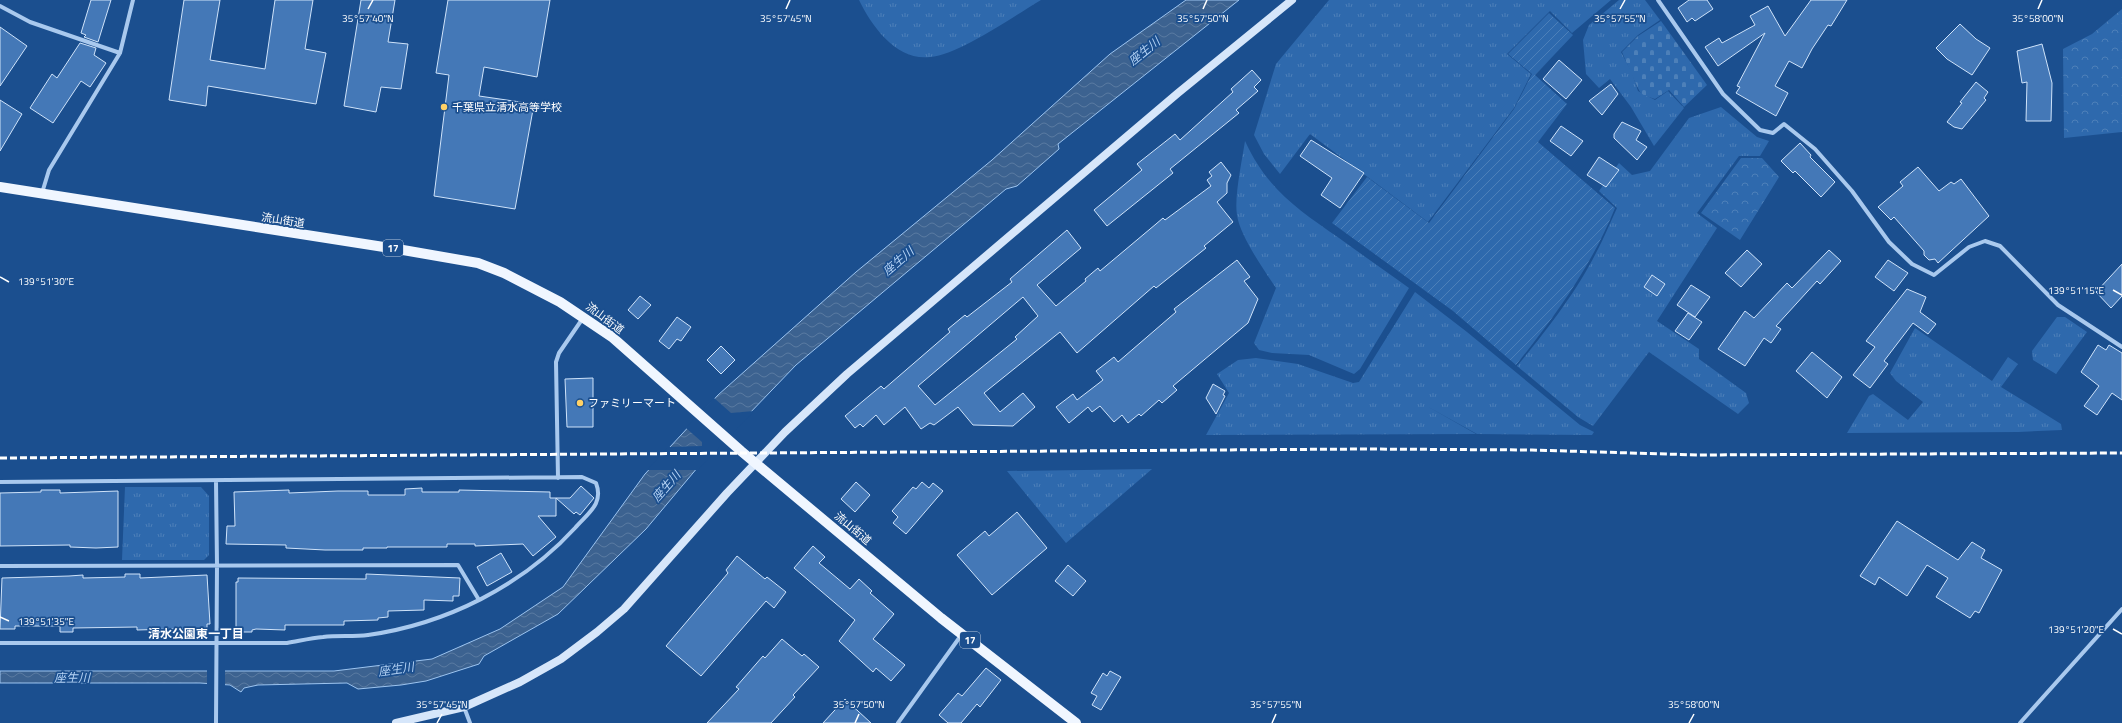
<svg xmlns="http://www.w3.org/2000/svg" width="2122" height="723" font-family="'Titillium Web','Noto Sans JP',sans-serif">
  <style>
    .grass { fill: url(#grass-tufts) }
    .forest { fill: url(#forest-crowns) }
    .cemetery { fill: url(#cemetery-stones) }
    .garden { fill: url(#garden-furrows) }
    .water { fill: url(#water-waves); stroke: #9cc4f0 }
    .pier { fill: #1b4f8f }
    .building { fill: #4478b7; stroke: #cfe3fa; fill-rule: evenodd }
    .lines { fill: none; stroke-linecap: round; stroke-linejoin: round }
    .street { stroke: #a9c9ee; stroke-width: 4 }
    .secondary { stroke: #d6e6fa; stroke-width: 8 }
    .primary { stroke: #f0f6ff; stroke-width: 10 }
    .rail { stroke: #fff; stroke-width: 3; stroke-dasharray: 7 3; stroke-linecap: butt }
    .ticks { fill: none; stroke: #fff; stroke-width: 1.5 }
    .poi-dot { fill: #ffd166; stroke: #1b4f8f; stroke-width: 1.5 }
    .labels { text-anchor: middle; dominant-baseline: central; stroke-width: 3.5; stroke-linejoin: round; paint-order: stroke }
    .shield { fill: #1b4f8f; stroke: #bbcadd; stroke-width: 1 }
    .shield-label { font-size: 10px; font-weight: bold; fill: #fff }
    .poi-label { font-size: 11px; fill: #fff; stroke: #1b4f8f; text-anchor: start }
    .street-label { font-size: 11px; fill: #fff; stroke: #1b4f8f }
    .water-label { font-size: 12px; font-style: italic; fill: #b5d3f5; stroke: #1b4f8f }
    .neighbourhood-label { font-size: 12px; font-weight: bold; fill: #fff; stroke: #1b4f8f }
    .ticks-label { font-size: 10px; text-anchor: middle; fill: #fff; stroke: #1b4f8f; stroke-width: 3.5; stroke-linejoin: round; paint-order: stroke }
  </style>
  <defs>
    <pattern id="grass-tufts" width="24" height="20" patternUnits="userSpaceOnUse"><rect width="24" height="20" fill="#2e69ad"/><path d="M3 7l-1-3M5 7V3M7 7l1-3M15 17l-1-3M17 17v-4M19 17l1-3" fill="none" stroke="#4d80b9"/></pattern>
    <pattern id="forest-crowns" width="20" height="18" patternUnits="userSpaceOnUse"><rect width="20" height="18" fill="#2e69ad"/><path d="M2 6a3 3 0 1 1 6 0M12 15a3 3 0 1 1 6 0" fill="none" stroke="#4d80b9"/></pattern>
    <pattern id="cemetery-stones" width="16" height="16" patternUnits="userSpaceOnUse"><rect width="16" height="16" fill="#2e69ad"/><path d="M2 7V4a2 2 0 0 1 4 0v3zM10 15v-3a2 2 0 0 1 4 0v3z" fill="#4d80b9"/></pattern>
    <pattern id="garden-furrows" width="10" height="10" patternUnits="userSpaceOnUse"><rect width="10" height="10" fill="#2e69ad"/><path d="M-1 1l2-2M0 10L10 0M9 11l2-2" fill="none" stroke="#4d80b9"/></pattern>
    <pattern id="water-waves" width="16" height="10" patternUnits="userSpaceOnUse"><rect width="16" height="10" fill="#3c6290"/><path d="M0 5q4-4 8 0t8 0" fill="none" stroke="#597aa1"/></pattern>
  </defs>
  <rect width="100%" height="100%" fill="#1b4f8f"/>
  <!-- grass -->
  <path class="grass" d="M859,0H1041C1014,16 959,55 930,57C897,61 872,27 859,0Z
    M1329,0H1611L1572,33L1550,11L1507,54L1531,74L1514,108L1428,222L1310,134L1280,174L1264,154L1254,135L1276,64Z
    M1619,0H1645L1660,20L1638,35L1621,52L1632,73L1638,91L1655,100L1668,91L1684,108L1654,146L1631,107L1610,79L1599,88L1586,74L1583,40L1589,25Z
    M1721,107L1757,137L1769,141L1760,156H1739L1697,213L1717,228L1657,321L1699,349V359L1746,393L1749,403L1738,414L1649,352L1593,426L1578,417L1517,366C1544,334 1577,291 1596,253C1604,238 1610,223 1617,208L1599,191L1619,163L1632,175L1650,171L1689,118Z
    M1245,141C1267,189 1297,209 1339,238C1362,255 1386,271 1409,288L1360,369L1354,374L1309,355L1272,353L1259,350L1254,343L1276,288C1264,270 1240,236 1237,215C1234,197 1242,161 1245,141Z
    M1415,292L1467,332L1580,425L1594,432L1592,435L1477,434L1425,405L1476,434L1206,435L1229,393L1217,374L1238,360L1256,358L1298,364L1353,383L1359,382Z
    M2057,317H2065L2087,332L2056,374L2033,360L2032,351Z
    M1915,328L1992,381L2008,357L2018,364L2001,387L2061,424L2062,430L2018,432L1847,433L1869,396L1873,394L1908,420L1923,402L1896,381L1890,373Z
    M1152,469L1066,543L1007,471Z
    M125,487H201L209,496V555L204,560H122Z"/>
  <!-- forest -->
  <path class="forest" d="M2122,9V132L2064,138L2063,49L2092,34Z
    M1741,158H1762L1779,177L1740,240L1701,213Z"/>
  <!-- cemetery -->
  <path class="cemetery" d="M1661,21L1707,85L1684,107L1669,90L1655,99C1650,97 1644,96 1641,93C1638,90 1625,59 1622,52L1638,36Z"/>
  <!-- garden -->
  <path class="garden" d="M1549,13L1573,35L1535,75L1567,104L1538,142L1615,208C1591,267 1555,316 1516,365L1453,311L1332,223L1367,177L1429,223L1514,109L1532,74L1508,54Z"/>
  <!-- water -->
  <path class="water" d="M1186,0H1239L1058,144L1059,149L1017,186L1006,189L796,365L698,467L646,529L558,614L484,656L479,664L426,681L401,685L358,689L347,683L258,685L244,688L241,692L230,685L200,683H0V671H334L432,659L500,629L563,587L645,474L718,395L856,272L992,160L1110,54Z"/>
  <!-- pier -->
  <path class="pier" d="M714,398L731,413L754,411L698,470H647L668,447L702,446V442L686,428Z
    M207,669H225V686H207Z"/>
  <!-- building -->
  <path class="building" d="M91,0H111L98,42L84,37L86,35L81,33Z
    M184,0H220L210,60L265,69L275,0H313L305,49L326,53L316,104L208,86L206,106L169,100Z
    M361,0H395L388,42L408,44L401,89L381,87L376,112L344,106Z
    M448,0H550L537,77L484,67L479,96L534,104L515,209L434,196L449,75L436,73Z
    M1689,0H1707L1713,9L1695,21L1692,18L1687,22L1678,8Z
    M1811,0H1847L1831,26L1828,25L1812,49L1802,68L1789,61L1775,86L1788,93L1776,116L1736,93L1740,87L1737,86L1765,33L1718,66L1705,47L1719,38L1722,43L1755,25L1750,16L1768,6L1785,36Z
    M1960,24L1976,39L1990,48L1972,75L1947,59L1936,48Z
    M0,27L27,46L0,86Z
    M80,43L96,48L94,55L106,63L90,87L81,81L53,123L30,108L52,74L57,78Z
    M2042,44L2052,83L2051,121H2026L2027,82L2022,83L2017,51Z
    M1559,60L1582,80L1566,99L1543,79Z
    M1252,70L1261,80L1254,87L1258,91L1236,110L1239,113L1170,169L1173,173L1107,226L1094,210L1142,170L1137,164L1175,134L1180,140L1233,92L1231,89Z
    M1976,82L1988,92L1984,98L1986,100L1962,129L1954,127L1947,122L1962,103L1960,102Z
    M1611,84L1618,94L1602,115L1589,101Z
    M0,100L22,114L0,151Z
    M1622,122L1641,131L1636,140L1647,147L1637,160L1614,138V134Z
    M1561,126L1583,141L1571,156L1550,141Z
    M1311,140L1364,173L1340,208L1321,195L1332,178L1300,156Z
    M1800,143L1811,155L1810,157L1835,182L1821,197L1795,171L1793,173L1781,161Z
    M1599,157L1619,170L1606,187L1587,175Z
    M1221,162L1231,175L1227,183V193L1217,202L1233,222L1204,246L1206,248L1156,288L1154,286L1077,353L1060,332L984,393L1000,412L1023,393L1035,407L1013,426L973,425L958,407L934,425L930,423L921,429L905,407L884,425L876,415L863,427L860,424L855,428L845,416L881,386L884,389L950,332L948,329L965,315L967,317L1012,282L1010,279L1067,230L1081,248L1037,285L1056,306L1086,281L1085,279L1098,268L1100,271L1156,224L1163,218L1165,220L1211,186L1207,180L1212,176L1209,172ZM1023,297L1038,316L1015,337L1017,339L935,405L918,386Z
    M1918,167L1939,191L1951,182L1954,184L1961,179L1989,216L1938,263L1935,259L1929,260L1924,255V251L1894,217L1891,220L1878,207L1903,186L1900,182Z
    M1747,250L1762,264L1741,287L1725,273Z
    M1829,250L1841,261L1820,284L1817,281L1776,326L1781,329L1771,343L1764,338L1745,366L1718,349L1745,311L1754,318L1787,283L1792,288Z
    M1237,260L1250,277L1244,281L1258,299L1248,323L1173,386L1177,390L1162,403L1159,400L1141,416L1139,414L1128,423L1122,415L1114,422L1100,406L1092,412L1088,407L1069,423L1056,407L1073,394L1077,400L1103,380L1096,371L1114,357L1118,362L1176,312L1174,309Z
    M1888,260L1908,273L1894,291L1875,277Z
    M2122,264V296L2111,308L2096,292Z
    M1652,275L1665,284L1657,296L1644,287Z
    M1691,285L1710,297L1695,317L1677,305Z
    M1907,289L1926,297L1920,312L1936,324L1928,334L1913,323L1884,361L1888,364L1870,388L1853,375L1875,347L1866,341Z
    M640,296L651,305L638,319L628,310Z
    M1688,313L1702,322L1689,340L1675,331Z
    M677,317L691,327L681,341L677,339L669,349L659,341Z
    M2098,345L2106,350L2109,345L2122,353V400L2112,393L2097,415L2084,406L2099,386L2081,372Z
    M721,346L735,360L721,374L707,360Z
    M1812,352L1842,377L1827,398L1796,371Z
    M593,378V427H567L565,379Z
    M1213,384L1225,391L1223,395L1225,396L1216,414L1206,398Z
    M856,482L870,495L855,512L841,499Z
    M922,482L929,488L933,483L943,491L906,534L893,523L898,517L892,511L913,487L916,489Z
    M581,486L594,498L580,515L576,512L574,514L556,498V516H538L556,537L533,556L523,544L475,546V544H447V547H387V548H363V550H325L286,548V545L226,544L227,526H235L234,492L289,490V493L338,491H368V495H405V489L422,488V492H459V490L550,492V498H570Z
    M41,490H60V493L118,491V547L96,548L70,547V545L0,546V493L41,492Z
    M1017,512L1047,548L992,595L957,555L985,531L989,536Z
    M1897,521L1958,560L1972,542L1985,550L1981,558L2002,570L1979,613L1975,611L1970,618L1936,597L1948,578L1927,565L1907,596L1879,577L1875,585L1860,576Z
    M813,546L825,557L819,563L850,589L859,579L872,591L870,593L894,614L873,639L905,665L891,681L876,668L873,672L839,641L855,620L794,568Z
    M501,553L512,572L487,586L477,567Z
    M737,556L765,579L767,577L786,592L774,608L766,601L701,676L666,646L728,573L726,570Z
    M1068,565L1086,581L1073,596L1055,581Z
    M125,574H140V578L207,575L210,624H207V628L137,630V627L73,628V632H60V626H15V629H0L2,578L69,576L83,575V578L125,577Z
    M366,574L460,578L459,596H453V601L424,600V610L388,611V617L378,618V620L344,621V625H285V630L256,629L252,630V632H236V582H238V578L366,579Z
    M782,639L802,656L804,654L819,667L793,695L795,697L771,723H707L739,689L736,687L763,656L765,658Z
    M986,668L1001,680L980,707L977,704L961,723H948L939,715L958,693L962,696Z
    M1110,671L1121,677L1101,710L1092,705L1097,696L1091,693L1103,673L1107,676Z
    M845,699L871,723H823Z"/>
  <g class="lines">
    <!-- street -->
    <path class="street" d="M1658,0L1723,94L1760,130L1773,133L1784,124L1815,149L1852,191L1889,242L1912,264L1934,275L1969,247L1985,241L2000,246L2058,305L2122,347
      M0,6L30,22L120,53L49,170L42,193
      M120,53L133,0
      M558,478L556,362L559,353L583,318
      M216,481L217,565L216,723
      M0,482L582,477L596,483C604,504 588,513 575,528C522,586 446,624 368,635C353,637 338,635 323,637C311,638 299,641 287,643H0
      M0,566L458,565L479,600
      M464,707L470,723
      M898,723L962,634
      M2020,723L2122,609"/>
    <!-- secondary -->
    <path class="secondary" d="M396,723L464,707L520,682L561,659L597,632L624,609L727,493L785,432L847,374L1178,93L1292,0"/>
    <!-- primary -->
    <path class="primary" d="M0,187L403,250L478,263L504,273L560,302L612,337L741,451L941,618L1076,723"/>
    <!-- rail -->
    <path class="rail" d="M0,458L1366,449L1532,450L1698,455L2122,453"/>
  </g>
  <!-- ticks -->
  <path class="ticks" d="M368,9L373,0M786,9L790,0M1203,9L1207,0M1620,9L1625,0M2038,9L2042,0M0,277L9,282M2113,290L2122,295M0,617L9,621M2113,629L2122,634M437,723L442,714M855,723L859,714M1272,723L1276,714M1689,723L1694,714"/>
  <!-- markers -->
  <g class="poi-dot">
    <circle cx="444" cy="107" r="4"/>
    <circle cx="580" cy="403" r="4"/>
  </g>
  <g class="labels">
    <!-- shield labels -->
    <g class="shield">
      <rect x="383" y="240" width="20" height="16" rx="3"/>
      <rect x="960" y="632" width="20" height="16" rx="3"/>
    </g>
    <g class="shield-label">
      <text x="393" y="248">17</text>
      <text x="970" y="640">17</text>
    </g>
    <!-- poi labels -->
    <g class="poi-label">
      <text x="452" y="107">千葉県立清水高等学校</text>
      <text x="588" y="403">ファミリーマート</text>
    </g>
    <!-- street labels -->
    <g class="street-label">
      <text transform="translate(283 220) rotate(9)">流山街道</text>
      <text transform="translate(605 318) rotate(37)">流山街道</text>
      <text transform="translate(853 528) rotate(40)">流山街道</text>
    </g>
    <!-- water labels -->
    <g class="water-label">
      <text transform="translate(1144 51) rotate(-39)">座生川</text>
      <text transform="translate(898 261) rotate(-41)">座生川</text>
      <text transform="translate(666 486) rotate(-49)">座生川</text>
      <text transform="translate(396 669) rotate(-8)">座生川</text>
      <text x="72" y="677">座生川</text>
    </g>
    <!-- neighbourhood labels -->
    <g class="neighbourhood-label">
      <text x="196" y="633">清水公園東一丁目</text>
    </g>
  </g>
  <g class="ticks-label">
    <text x="1203" y="22">35°57'50"N</text>
    <text x="368" y="22">35°57'40"N</text>
    <text x="786" y="22">35°57'45"N</text>
    <text x="1620" y="22">35°57'55"N</text>
    <text x="2038" y="22">35°58'00"N</text>
    <text x="46" y="285">139°51'30"E</text>
    <text x="2076" y="294">139°51'15"E</text>
    <text x="46" y="625">139°51'35"E</text>
    <text x="2076" y="633">139°51'20"E</text>
    <text x="442" y="708">35°57'45"N</text>
    <text x="859" y="708">35°57'50"N</text>
    <text x="1276" y="708">35°57'55"N</text>
    <text x="1694" y="708">35°58'00"N</text>
  </g>
</svg>
